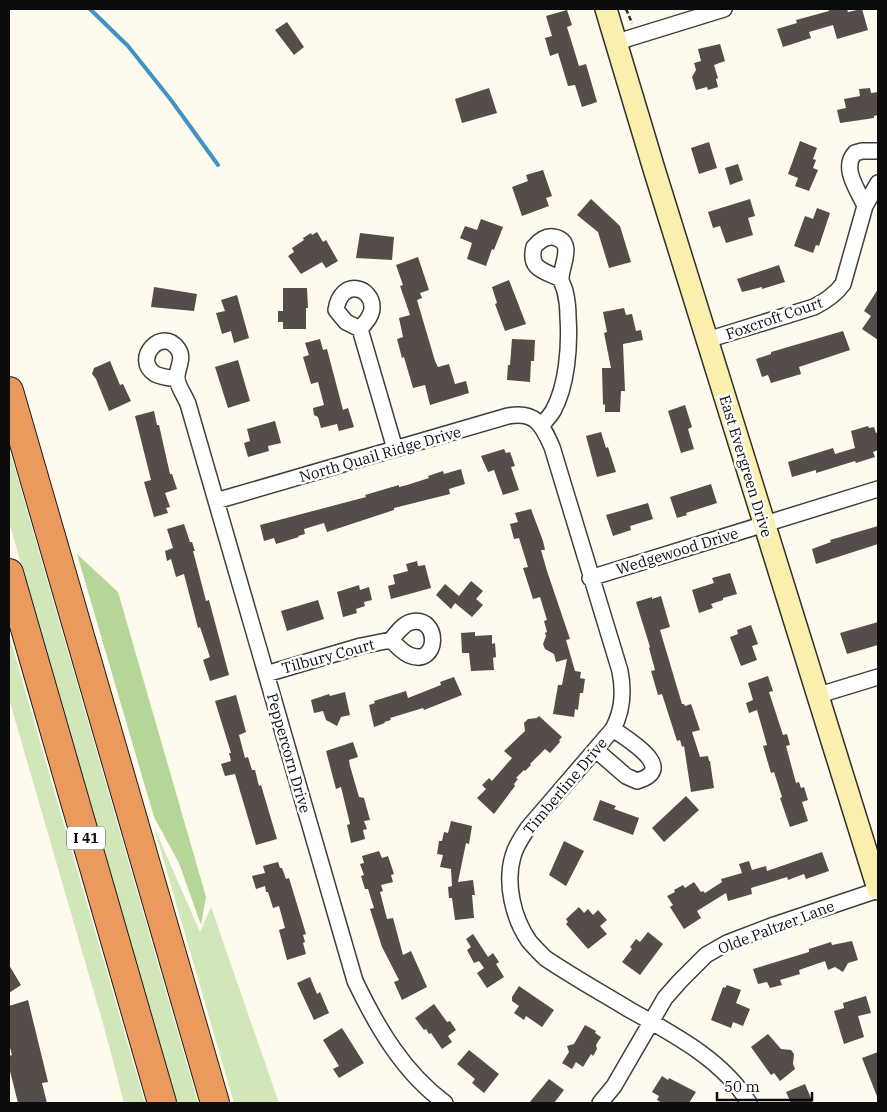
<svg xmlns="http://www.w3.org/2000/svg" width="887" height="1112" font-family="'IBM Plex Serif',serif">
  <style>
    .green { fill: #d1e6b9 }
    .forest { fill: #b6d599 }
    .lines { fill: none; stroke-linecap: round; stroke-linejoin: round }
    .stream { stroke: #4093c4; stroke-width: 4 }
    .building { fill: #544d49 }
    .street-casing { stroke: #3f3f3f; stroke-width: 18 }
    .secondary-casing { stroke: #2e2e2e; stroke-width: 24 }
    .highway-casing { stroke: #1d1d1d; stroke-width: 30 }
    .path { stroke: #2e2e2e; stroke-width: 2.5; stroke-dasharray: 5 2.5; stroke-linecap: butt }
    .street { stroke: #fff; stroke-width: 15 }
    .secondary { stroke: #faefac; stroke-width: 21 }
    .highway { stroke: #eb9a5d; stroke-width: 28 }
    .labels { text-anchor: middle; dominant-baseline: central; stroke-width: 5; stroke-linejoin: round; paint-order: stroke }
    .shield { fill: #fff; stroke: #555; stroke-width: 1 }
    .shield-label { font-size: 14px; font-weight: bold; fill: #0c0c0c }
    .street-label { font-size: 15px; fill: #0c0c0c; stroke: #fff }
  </style>
  <rect width="100%" height="100%" fill="#fefaed"/>
  <!-- green -->
  <path class="green" d="M9,448L198,1103H176L164,1060L9,522Z
    M9,635L130,1052L145,1103H124L104,1027L9,699Z
    M154,827L200,932L211,907L279,1103H234Z"/>
  <!-- forest -->
  <path class="forest" d="M77,554L118,592L206,897L201,925L179,863L154,817Z"/>
  <g class="lines">
    <!-- stream -->
    <path class="stream" d="M90,9L128,46L171,100L218,165"/>
  </g>
  <!-- building -->
  <path class="building" d="M828,9H847L848,12L862,9L868,30L837,39L833,25L809,32L811,38L783,47L777,29L797,23L796,20L829,11Z
    M567,10L572,25L567,27L579,66L586,64L597,102L582,107L575,85L568,86L558,53L550,56L545,38L552,36L546,16Z
    M287,22L304,47L294,55L275,30Z
    M720,44L725,61L714,65L718,78L716,79L718,87L708,90L707,87L696,90L692,77L696,70L694,63L701,61L698,49Z
    M489,88L497,113L462,123L455,99Z
    M870,88L871,93L878,92V115L874,116V118L840,123L837,110L846,108L844,99L860,96L859,89Z
    M800,141L817,148L813,159L816,160L813,168L818,170L809,191L795,186L798,178L788,174Z
    M709,142L717,168L699,174L691,148Z
    M738,164L743,180L730,185L725,168Z
    M543,170L552,196L546,198L549,206L522,216L512,187L528,181L526,175Z
    M591,199L620,226L631,262L609,268L598,232L577,215Z
    M750,199L755,216L748,218L753,235L726,243L720,226L713,228L708,212Z
    M817,208L830,213L819,246L816,245L813,253L794,246L805,216L813,219Z
    M481,219L503,227L494,250L492,249L486,266L467,259L472,243L460,238L465,226L477,230Z
    M317,232L323,242L326,240L338,261L326,268L322,262L301,274L288,256L294,252L292,248L304,240L303,238L311,233L312,235Z
    M360,233L394,237L392,260L356,258Z
    M418,257L429,290L420,293L422,298L417,300L435,361L438,367L449,364L455,384L466,381L469,393L430,405L425,385L413,388L404,357L402,358L397,339L403,337L399,318L410,315L400,286L403,285L396,265Z
    M779,265L785,282L762,289V287L742,292L737,279Z
    M509,280L526,324L505,331L495,304L497,303L492,287Z
    M154,287L197,294L194,311L151,307Z
    M283,288H307L308,308H306V329H283V322H278V311H283Z
    M878,289V340L862,329L871,316L864,311Z
    M237,295L249,338L234,343L231,331L222,334L216,313L225,311L221,300Z
    M624,308L626,315L632,314L636,331L641,330L643,340L623,344L625,391H621L620,412H605V404L603,405L602,368H611L604,333L607,332L603,312Z
    M843,331L850,350L799,367L801,374L771,383L768,375L762,377L756,359L771,354V352Z
    M320,339L323,350L327,349L343,410L348,408L354,427L339,431L337,424L321,428L318,417L314,415L313,408L324,405L318,382L311,384L303,357L309,355L305,343Z
    M512,339L535,340L534,361H531L530,382L507,380L508,365H510Z
    M238,360L250,401L228,408L215,367Z
    M110,361L120,385L123,384L131,401L109,411L96,379L92,374L94,368Z
    M685,405L692,427L688,429L694,449L681,453L668,411Z
    M154,411L157,425H159L170,474H172L177,489L165,493L170,507L166,508L168,513L154,517L144,482L151,480L135,416Z
    M275,421L281,443L268,446L269,451L248,457L244,443L250,441L247,429Z
    M868,426L869,428L874,427L876,433L878,432V450L873,452L875,457L856,463L855,461L816,473V470L792,477L788,462L833,448L835,454L855,448L851,431Z
    M601,432L606,448L608,447L616,472L597,477L586,436Z
    M504,449L506,453L510,452L515,466L511,467L519,490L503,495L494,470L488,472L481,456Z
    M461,469L465,484L449,489L450,494L394,508V510L327,532L324,523L304,529L305,534L298,536L299,537L276,544L274,538L264,541L260,525L366,497L365,495L399,485V487L407,485L429,478L428,476L443,471L444,474Z
    M711,484L717,503L686,513L687,515L677,518L670,497Z
    M648,503L653,519L630,526L631,530L613,536L606,515Z
    M531,509L543,541L545,550H541L547,571L570,639L566,640L575,671L581,672L580,678L585,679L583,693H580L578,710L575,709L574,717L553,714L558,685H562L567,659L556,662L554,654L545,649L543,644L546,636L545,633L547,632L544,621L547,620L540,597L533,599L523,568L528,567L519,538L514,539L510,524L518,522L515,513Z
    M184,524L190,542H192L195,551H193L198,570L206,601L209,600L229,675L210,681L203,660L210,657L200,627L198,628L184,574L176,577L171,559L167,561L165,551L173,548L167,529Z
    M878,526V544L816,564L812,549L831,542L830,540Z
    M417,561L418,566L425,565L431,588L391,599L388,586L395,584L393,575L408,571L406,564Z
    M730,573L737,594L723,598V600L711,604L713,608L699,613L692,590L714,583L712,578Z
    M471,581L483,591L476,599L483,605L472,617L455,603L451,609L436,595L445,584L459,596Z
    M359,585L360,590L369,587L372,600L364,602L365,606L356,609L357,613L343,617L337,592Z
    M661,596L670,627L660,630L682,704H684L685,706L691,704L700,730L692,732L700,757L708,756L709,761H710L714,788L691,792L684,746L682,747L680,740L677,741L662,694L658,695L651,671L655,670L649,648L650,647L636,602L652,597V599Z
    M318,600L324,619L287,631L281,611Z
    M878,622V645L847,654L840,633Z
    M751,625L758,644L752,646L757,660L741,666L730,637L738,634L737,630Z
    M475,632V636L492,635V644L495,643L496,657L493,658L494,670L471,671L469,653H462L461,633Z
    M768,676L773,691L769,692L783,735L787,734L790,745L786,746L796,783L799,782L801,788L804,787L808,800L802,802L808,821L790,827L780,798L782,797L774,772L771,773L763,746L767,745L757,710L749,713L746,703L753,700L748,683Z
    M454,677L462,695L424,710L423,708L390,718L391,720L384,722L385,723L374,727L369,705L375,703L374,701L406,691L408,698L441,685L440,682Z
    M345,692L350,715L341,717L337,726L326,720L323,711L314,713L311,700L329,694L330,696Z
    M236,695L246,732L239,735L245,758L248,757L252,770H255L259,786L261,785L277,839L256,845L235,774L225,776L221,764L231,761L229,753H231L215,701Z
    M539,716L562,737L559,740L560,742L550,753L545,749L530,764L531,765L525,771L524,770L516,778L518,779L514,784L515,786L494,814L477,798L486,789L482,785L489,778L492,781L512,758L504,751L525,731L524,723L528,719L537,718Z
    M353,742L358,757L349,760L350,766L359,797L364,798L370,820L364,821L367,829L363,830L365,839L351,843L347,825L350,824L341,787L336,789L326,751Z
    M686,796L699,810L664,842L652,828Z
    M600,800L616,806L614,809L639,818L633,835L593,820Z
    M451,821L472,826L469,844L466,843L458,882L473,880L475,895H472L474,918L455,920L452,898H449L448,887L452,886L451,869L440,867L443,855L437,854L439,841H442L444,832L448,833Z
    M564,841L584,851L566,886L549,875Z
    M379,851L382,858L388,856L394,874L391,875L393,882L381,885L383,891L380,892L387,919L393,918L403,955L411,951L427,987L402,1000L394,982L399,980L382,947L370,909L374,908L368,889H365L361,876L364,875L360,864L364,863L362,856Z
    M822,852L829,871L806,879L804,874L788,880L787,877L751,888L752,894L728,901L726,893L697,911L701,918L684,929L670,907L673,905L667,896L675,892L674,890L683,885L685,888L694,882L701,892L703,891L705,893L722,882L721,879L742,873L739,864L749,861L752,870L766,866L767,871Z
    M278,862L280,868H282L286,879L289,878L306,934L303,935L305,942L303,943L306,954L287,960L279,930L285,928L279,906L273,908L268,892H266L265,886L256,889L252,876L265,873L263,866Z
    M579,907L584,913L588,909L593,915L598,910L607,920L600,926L607,934L588,949L566,924L568,922L566,919Z
    M648,932L663,944L640,975L622,962L632,949L630,947L636,939L640,942Z
    M473,934L488,957L493,953L499,962L496,964L504,977L487,988L477,973L484,968L479,961L474,963L467,950L471,947L466,939Z
    M852,941L858,960L848,963L843,972L835,967L828,970L825,961L799,970L800,974L780,980L782,985L770,988L767,982L758,984L753,969L809,952V949L831,942L832,945Z
    M9,965L21,985L9,993Z
    M310,977L317,994L320,992L329,1013L314,1020L297,983Z
    M727,985L741,990L736,1003L750,1009L743,1026L733,1022L731,1028L711,1020L723,987L725,988Z
    M519,986L554,1010L542,1027L526,1016L524,1020L514,1013L519,1006L512,1001V997Z
    M866,996L871,1013L858,1016L864,1037L844,1044L834,1011L844,1008L843,1003Z
    M28,1000L48,1082L42,1083L47,1103H18L10,1071H9V1056L12,1055L9,1044V1006Z
    M434,1004L447,1022L450,1021L456,1030L448,1036L452,1042L442,1049L431,1033L429,1034L426,1029L424,1030L415,1018Z
    M585,1025L596,1031L595,1033L601,1037L596,1045L597,1049L593,1056L591,1054L583,1067L576,1062L572,1069L562,1063L569,1052L567,1046L574,1044Z
    M342,1028L364,1063L339,1078L333,1069L339,1066L323,1040Z
    M768,1034L781,1049L791,1050L794,1054L793,1064L795,1069L780,1081L774,1073L771,1075L751,1047Z
    M469,1050L499,1074L484,1093L472,1083L475,1079L457,1064Z
    M878,1052V1099L862,1058Z
    M662,1076L668,1080L669,1078L696,1092L689,1103H662L657,1100L659,1096L652,1092Z
    M549,1079L564,1090L554,1103H529Z
    M805,1084L813,1103H791L786,1092Z"/>
  <g class="lines">
    <!-- street casing -->
    <g class="street-casing">
      <path id="street" d="M617,42L724,9
        M865,206C858,190 841,168 855,153L862,151H878
        M360,329L346,322L336,310C341,277 373,287 372,308C372,316 365,323 360,329L395,449
        M707,340L814,307C826,301 835,295 843,284L865,206L878,183
        M177,379C170,378 161,377 155,374C132,359 162,326 178,349C185,359 176,369 177,379C178,387 185,396 188,404L355,981C377,1027 403,1072 445,1103
        M541,426C545,421 550,416 553,411C567,386 570,346 568,317C568,309 567,299 565,291C564,287 562,284 561,280C560,267 577,241 553,237C545,236 539,241 534,247C528,270 545,271 561,279
        M216,501L508,416C535,411 542,424 552,447L620,671C624,692 623,710 613,729L528,828C522,837 516,845 513,856C505,883 513,918 529,941C534,947 540,953 545,958C573,977 602,993 630,1010C673,1034 723,1060 749,1103
        M590,578L878,489
        M266,674L361,646L391,640C396,645 402,652 409,655C439,668 441,615 411,622C403,624 396,634 391,640
        M819,695L878,677
        M596,750L626,776L637,781C679,769 627,739 613,729
        M600,1103L614,1086L665,998L680,981L706,955L727,943L774,925L878,890"/>
    </g>
    <!-- secondary casing -->
    <g class="secondary-casing">
      <path id="secondary" d="M606,9L654,169L878,889"/>
    </g>
    <!-- highway casing -->
    <g class="highway-casing">
      <path id="highway" d="M9,391L215,1103
        M9,573L162,1103"/>
    </g>
    <!-- path -->
    <path class="path" d="M626,9L632,23"/>
    <!-- street -->
    <use href="#street" class="street"/>
    <!-- secondary -->
    <use href="#secondary" class="secondary"/>
    <!-- highway -->
    <use href="#highway" class="highway"/>
  </g>
  <g class="labels">
    <!-- shield labels -->
    <rect class="shield" x="67" y="826.5" width="38" height="23" rx="4"/>
    <g class="shield-label">
      <text x="86" y="838">I 41</text>
    </g>
    <!-- street labels -->
    <g class="street-label">
      <text transform="translate(774 318) rotate(-19)">Foxcroft Court</text>
      <text transform="translate(380 454) rotate(-16)">North Quail Ridge Drive</text>
      <text transform="translate(746 466) rotate(73)">East Evergreen Drive</text>
      <text transform="translate(677 551) rotate(-17)">Wedgewood Drive</text>
      <text transform="translate(328 656) rotate(-15)">Tilbury Court</text>
      <text transform="translate(289 753) rotate(74)">Peppercorn Drive</text>
      <text transform="translate(565 786) rotate(-50)">Timberline Drive</text>
      <text transform="translate(776 927) rotate(-21)">Olde Paltzer Lane</text>
    </g>
  </g>
  <!-- border -->
  <rect width="887" height="1112" fill="none" stroke="#0c0c0c" stroke-width="20"/>
  <!-- scale -->
  <path d="M717 1092v8h95v-8" fill="none" stroke="#0c0c0c" stroke-width="2.5"/>
  <text x="724" y="1092" font-size="15" fill="#0c0c0c" stroke="#ffffff" stroke-width="4" paint-order="stroke">50 m</text>
</svg>
